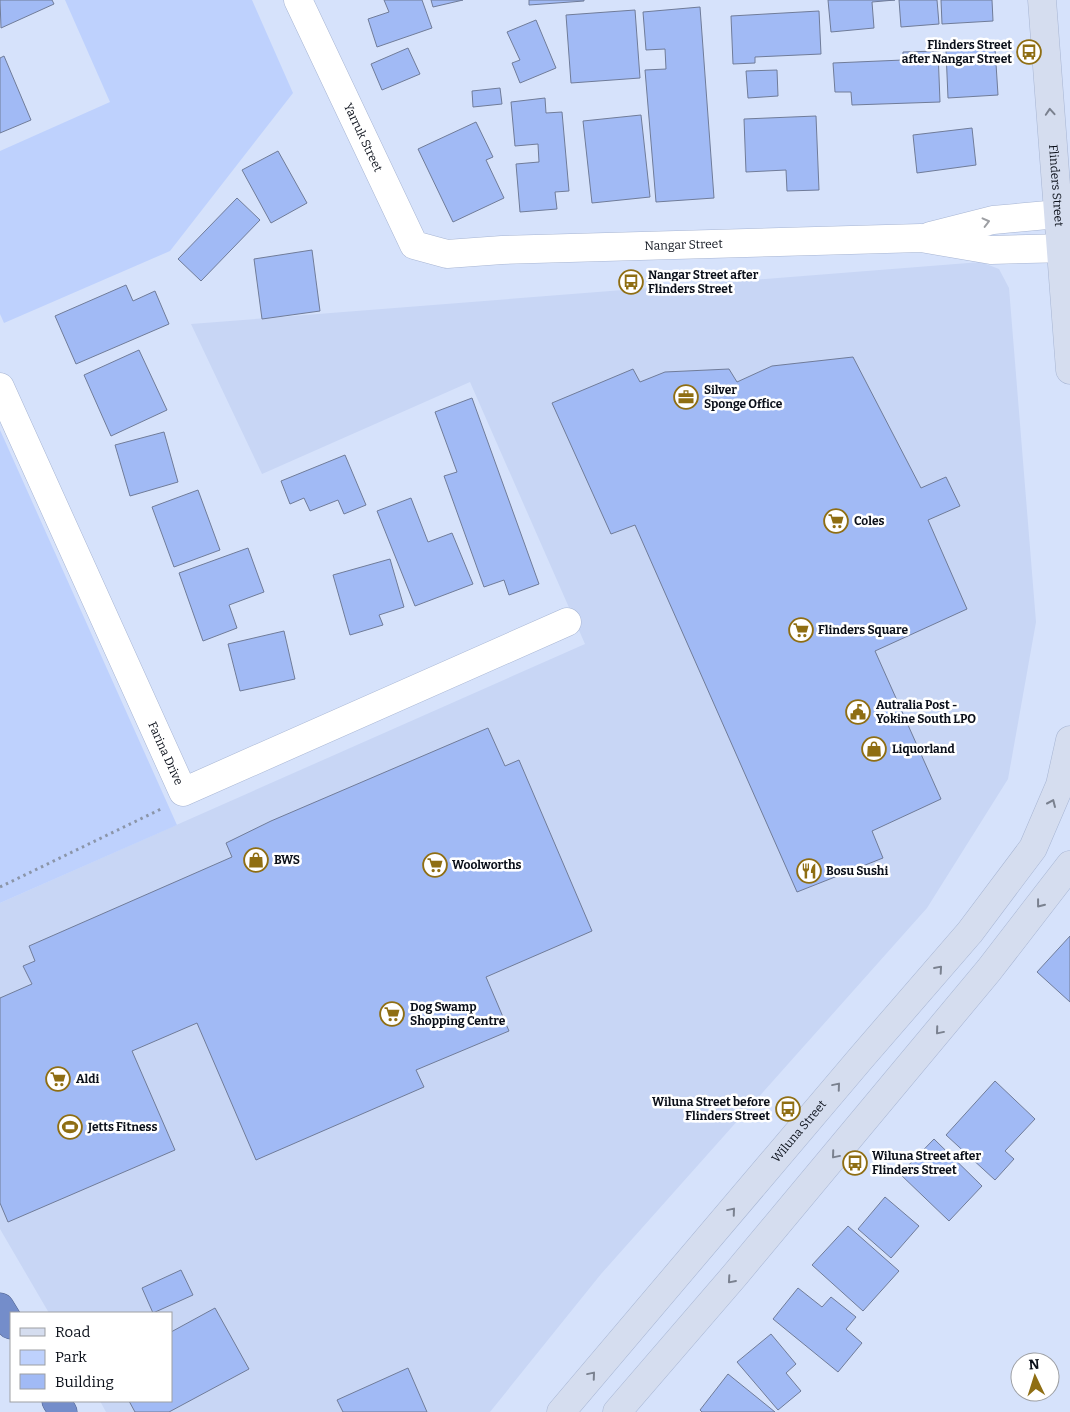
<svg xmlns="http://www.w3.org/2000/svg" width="1070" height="1412" font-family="Bitter,serif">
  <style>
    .built { fill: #c8d6f5 }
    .green { fill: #bed1fd }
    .building { fill: #a1baf5; stroke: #707c99 }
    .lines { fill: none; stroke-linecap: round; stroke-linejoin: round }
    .street-casing { stroke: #a7b5d3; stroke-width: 29 }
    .secondary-casing { stroke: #a7b5d3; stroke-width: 29 }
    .highway-casing { stroke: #4f618c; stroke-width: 29 }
    .path { stroke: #8b95a8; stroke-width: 3; stroke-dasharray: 2.5 4; stroke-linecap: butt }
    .street { stroke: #fff; stroke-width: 28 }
    .secondary { stroke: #d5ddef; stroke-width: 28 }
    .highway { stroke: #748dca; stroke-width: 28 }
    .oneway { stroke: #7a818f }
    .oneway2 { stroke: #9d9fa3 }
    .labels { text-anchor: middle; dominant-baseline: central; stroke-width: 5; stroke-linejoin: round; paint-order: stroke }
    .poi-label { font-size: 12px; font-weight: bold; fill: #0b101a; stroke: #fff; text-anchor: start }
    .street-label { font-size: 12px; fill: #0b101a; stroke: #fff }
  </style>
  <rect width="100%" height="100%" fill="#d6e2fb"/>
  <!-- built -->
  <path class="built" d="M981,262L999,269L1009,288L1036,622L1008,779L927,908L601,1274L490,1412H106L100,1401H171V1313H49L0,1229V903L585,644L470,382L262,474L191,324Z"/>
  <!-- green -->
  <path class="green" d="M65,0H252L293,93L170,251L4,323L0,314V151L110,102Z
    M0,430L177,825L0,903Z"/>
  <!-- building -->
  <path class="building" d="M0,0H52L54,4L1,28Z
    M384,0H422L432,28L377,47L368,19L389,12Z
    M431,0H463L433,7Z
    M529,0H584V1L529,5Z
    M828,0H895L872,2L874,28L831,32Z
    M899,0H937L939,24L901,27Z
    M941,0H992L993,21L942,24Z
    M700,7L714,198L656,202L645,70L666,69L665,49L646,50L643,12Z
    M635,10L640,78L571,83L566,15Z
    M819,11L821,54L755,57V63L733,64L731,16Z
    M536,20L556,68L520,83L512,63L520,60L507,32Z
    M408,48L420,74L382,90L371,64Z
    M995,48L998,95L948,98L946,51Z
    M938,51L940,102L852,105L851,92H835L833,63L903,60V52Z
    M4,56L31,120L0,133V58Z
    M777,70L778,96L748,98L746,71Z
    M500,88L502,104L473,107L472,91Z
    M545,98L546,113L562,112L569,191L555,192L557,209L520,212L516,164L539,162L538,144L515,146L511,102Z
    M641,115L650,197L592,203L583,121Z
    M816,116L819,190L787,191L786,170L746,172L744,119Z
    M476,122L493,157L486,160L504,198L453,222L418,149Z
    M972,128L976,165L917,173L913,135Z
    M278,151L307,203L271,223L242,170Z
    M237,198L260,220L201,281L178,259Z
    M312,250L320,311L262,319L254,259Z
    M126,285L133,301L155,291L169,324L76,364L55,316Z
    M139,350L167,410L111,436L84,375Z
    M853,357L921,488L946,477L960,506L928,520L967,609L875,651L941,799L872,831L883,858L797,892L635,525L611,534L552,403L633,369L640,382L665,372L729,369L737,382L772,366Z
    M472,398L539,584L509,595L504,580L484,587L444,476L457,472L435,412Z
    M164,432L178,482L130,496L115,445Z
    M345,455L366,505L344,514L338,500L310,511L304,498L290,504L281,481Z
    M198,490L220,550L174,567L152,507Z
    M411,498L428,542L452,533L473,584L415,606L377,511Z
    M248,548L264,592L229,605L237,628L203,641L179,573Z
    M390,559L404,607L379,615L383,625L350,635L333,575Z
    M284,631L295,679L240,691L228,644Z
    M488,728L505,766L519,760L592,931L486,977L509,1031L416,1070L424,1087L256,1160L197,1023L132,1051L175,1150L8,1222L0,1203V998L32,984L23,966L35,961L29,946L232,857L226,843L271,821Z
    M1070,936V1002L1037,972Z
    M995,1081L1035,1119L1005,1151L1014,1159L995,1180L946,1135Z
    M934,1139L982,1186L949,1221L900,1174Z
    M885,1197L919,1226L891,1258L858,1229Z
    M848,1226L899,1271L863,1311L812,1265Z
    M181,1270L193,1295L153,1313L142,1288Z
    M798,1288L822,1307L831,1297L856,1317L846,1329L862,1343L838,1372L773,1319Z
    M215,1308L249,1369L169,1412H135L129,1401H171V1332Z
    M771,1334L796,1364L786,1373L801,1391L778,1410L737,1362Z
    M408,1368L427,1412H343L337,1400Z
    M728,1374L775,1412H702L700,1410Z"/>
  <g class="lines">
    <!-- street casing -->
    <g class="street-casing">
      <g id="street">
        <path id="s1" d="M298,0L414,245L447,254L502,250L921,238L991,250L1070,248"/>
        <path d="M930,236L993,220L1070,213"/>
        <path id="s2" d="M0,387L183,792L567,622"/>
      </g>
    </g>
    <!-- secondary casing -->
    <g class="secondary-casing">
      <g id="secondary">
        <path id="s3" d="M1042,0L1070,370"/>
        <path id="s4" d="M561,1412L861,1058L970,932L1033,848L1060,785L1070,740"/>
        <path d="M617,1412L735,1275L989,970L1070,865"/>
      </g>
    </g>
    <!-- highway casing -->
    <g class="highway-casing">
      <path id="highway" d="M0,1307L11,1325
        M56,1401L63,1412"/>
    </g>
    <!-- path -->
    <path class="path" d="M0,887L161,809"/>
    <!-- street -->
    <use href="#street" class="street"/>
    <!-- secondary -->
    <use href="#secondary" class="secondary"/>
    <!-- highway -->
    <use href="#highway" class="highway"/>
  </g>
  <!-- one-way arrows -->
  <defs><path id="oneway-chevron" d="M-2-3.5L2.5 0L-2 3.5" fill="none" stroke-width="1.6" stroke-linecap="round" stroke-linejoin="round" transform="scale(1.25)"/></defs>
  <g class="oneway">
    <use href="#oneway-chevron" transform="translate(1050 112) rotate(-94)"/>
    <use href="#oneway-chevron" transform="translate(1052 803) rotate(-66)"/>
    <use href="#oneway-chevron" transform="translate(1040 904) rotate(128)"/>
    <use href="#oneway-chevron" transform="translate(939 969) rotate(-49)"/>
    <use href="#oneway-chevron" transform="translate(939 1031) rotate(130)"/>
    <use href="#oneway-chevron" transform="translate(837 1086) rotate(-50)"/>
    <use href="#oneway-chevron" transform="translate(835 1155) rotate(130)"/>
    <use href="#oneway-chevron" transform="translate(732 1211) rotate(-50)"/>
    <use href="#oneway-chevron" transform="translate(731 1280) rotate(131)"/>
    <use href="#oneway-chevron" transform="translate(592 1375) rotate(-50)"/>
  </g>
  <use class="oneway2" href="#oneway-chevron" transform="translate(986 222) rotate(-14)"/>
  <!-- icons -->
  <defs>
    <g id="bus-ring" transform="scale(1.25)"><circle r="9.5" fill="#fff" stroke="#8f6e13" stroke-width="1.5"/><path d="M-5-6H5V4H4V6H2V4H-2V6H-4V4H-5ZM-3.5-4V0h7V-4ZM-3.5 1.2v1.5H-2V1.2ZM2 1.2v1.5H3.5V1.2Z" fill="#8f6e13"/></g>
    <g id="office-ring" transform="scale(1.25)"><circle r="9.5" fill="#fff" stroke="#8f6e13" stroke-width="1.5"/><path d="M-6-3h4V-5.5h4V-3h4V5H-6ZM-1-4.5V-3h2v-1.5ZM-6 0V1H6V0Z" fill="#8f6e13"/></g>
    <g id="supermarket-ring" transform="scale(1.25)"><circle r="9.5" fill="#fff" stroke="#8f6e13" stroke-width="1.5"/><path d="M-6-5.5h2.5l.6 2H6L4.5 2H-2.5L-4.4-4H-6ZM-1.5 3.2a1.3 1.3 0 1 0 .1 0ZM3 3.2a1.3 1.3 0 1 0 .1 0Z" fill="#8f6e13"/></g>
    <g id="civic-ring" transform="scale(1.25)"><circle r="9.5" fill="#fff" stroke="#8f6e13" stroke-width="1.5"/><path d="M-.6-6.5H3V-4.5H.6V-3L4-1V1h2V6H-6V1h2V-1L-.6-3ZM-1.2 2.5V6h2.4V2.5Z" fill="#8f6e13"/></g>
    <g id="shop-ring" transform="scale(1.25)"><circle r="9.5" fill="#fff" stroke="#8f6e13" stroke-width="1.5"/><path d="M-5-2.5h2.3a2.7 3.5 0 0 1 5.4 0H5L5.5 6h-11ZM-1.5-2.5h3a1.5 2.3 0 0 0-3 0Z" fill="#8f6e13"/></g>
    <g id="restaurant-ring" transform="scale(1.25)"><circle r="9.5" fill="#fff" stroke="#8f6e13" stroke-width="1.5"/><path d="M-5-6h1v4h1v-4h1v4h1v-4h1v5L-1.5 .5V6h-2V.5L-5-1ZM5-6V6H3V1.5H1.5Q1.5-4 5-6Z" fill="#8f6e13"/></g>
    <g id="stadium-ring" transform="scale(1.25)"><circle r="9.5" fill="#fff" stroke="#8f6e13" stroke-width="1.5"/><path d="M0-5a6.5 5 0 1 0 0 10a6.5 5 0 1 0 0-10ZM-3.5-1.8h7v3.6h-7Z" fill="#8f6e13"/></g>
  </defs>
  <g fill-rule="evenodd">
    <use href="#bus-ring" x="1029" y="52"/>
    <use href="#bus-ring" x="631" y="282"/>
    <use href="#office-ring" x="686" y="397"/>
    <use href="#supermarket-ring" x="836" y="521"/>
    <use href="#supermarket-ring" x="801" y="630"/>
    <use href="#civic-ring" x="858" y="712"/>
    <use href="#shop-ring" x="874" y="749"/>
    <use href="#shop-ring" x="256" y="860"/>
    <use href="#supermarket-ring" x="435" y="865"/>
    <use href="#restaurant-ring" x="809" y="871"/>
    <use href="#supermarket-ring" x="392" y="1014"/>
    <use href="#supermarket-ring" x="58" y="1079"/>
    <use href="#bus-ring" x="788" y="1109"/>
    <use href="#stadium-ring" x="70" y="1127"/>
    <use href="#bus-ring" x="855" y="1163"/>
  </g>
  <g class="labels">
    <!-- poi labels -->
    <g class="poi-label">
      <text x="1012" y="45" text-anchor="end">Flinders Street<tspan x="1012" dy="14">after Nangar Street</tspan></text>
      <text x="648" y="275">Nangar Street after<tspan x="648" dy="14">Flinders Street</tspan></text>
      <text x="704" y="390">Silver<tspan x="704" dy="14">Sponge Office</tspan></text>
      <text x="854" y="521">Coles</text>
      <text x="818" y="630">Flinders Square</text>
      <text x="876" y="705">Autralia Post -<tspan x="876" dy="14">Yokine South LPO</tspan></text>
      <text x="892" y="749">Liquorland</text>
      <text x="274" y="860">BWS</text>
      <text x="452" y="865">Woolworths</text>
      <text x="826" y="871">Bosu Sushi</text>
      <text x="410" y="1007">Dog Swamp<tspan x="410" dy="14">Shopping Centre</tspan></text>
      <text x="76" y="1079">Aldi</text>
      <text x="770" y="1102" text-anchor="end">Wiluna Street before<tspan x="770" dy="14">Flinders Street</tspan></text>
      <text x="88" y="1127">Jetts Fitness</text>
      <text x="872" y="1156">Wiluna Street after<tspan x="872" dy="14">Flinders Street</tspan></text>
    </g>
    <!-- street labels -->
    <g class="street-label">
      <text stroke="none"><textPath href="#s1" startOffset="152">Yarruk Street</textPath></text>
      <text stroke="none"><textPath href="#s3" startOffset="186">Flinders Street</textPath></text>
      <text stroke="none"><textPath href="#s1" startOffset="542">Nangar Street</textPath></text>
      <text stroke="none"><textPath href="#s2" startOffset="402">Farina Drive</textPath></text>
      <text stroke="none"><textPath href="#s4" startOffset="368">Wiluna Street</textPath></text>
    </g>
  </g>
  <!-- legend -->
  <rect x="10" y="1312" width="162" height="90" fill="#ffffff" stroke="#9d9fa3"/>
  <rect x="20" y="1328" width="25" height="8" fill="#d5ddef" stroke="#9d9fa3"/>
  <text x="55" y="1337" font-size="15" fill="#0b101a">Road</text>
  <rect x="20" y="1350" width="25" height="15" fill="#bed1fd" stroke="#9d9fa3"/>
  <text x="55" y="1362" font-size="15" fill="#0b101a">Park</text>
  <rect x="20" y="1374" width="25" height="15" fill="#a1baf5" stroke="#9d9fa3"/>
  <text x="55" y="1387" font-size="15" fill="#0b101a">Building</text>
  <!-- north arrow -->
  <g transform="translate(1035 1377) rotate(356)"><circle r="24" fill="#ffffff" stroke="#9d9fa3"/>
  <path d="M0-4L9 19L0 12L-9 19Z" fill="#8f6e13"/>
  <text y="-8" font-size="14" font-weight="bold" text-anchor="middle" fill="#0b101a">N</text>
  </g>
</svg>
